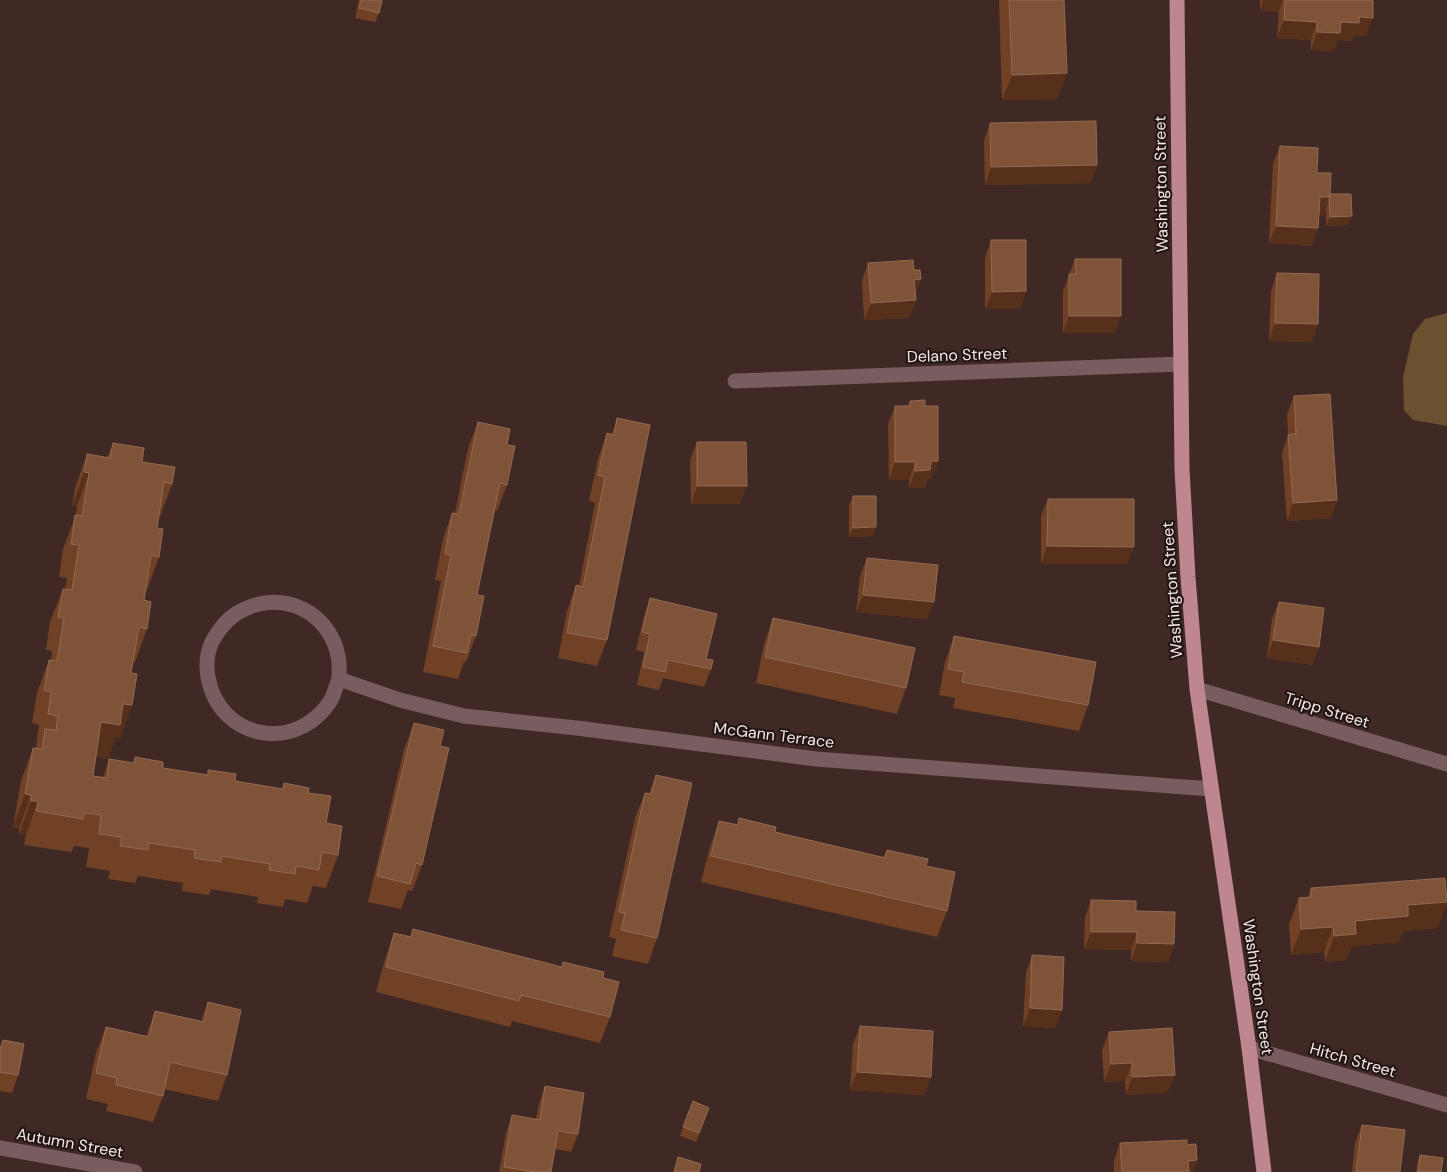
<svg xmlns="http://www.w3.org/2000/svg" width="1447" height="1172" font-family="'DM Sans',sans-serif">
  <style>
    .green { fill: #6c5130 }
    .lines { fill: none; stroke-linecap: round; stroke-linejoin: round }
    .minor { stroke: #785c60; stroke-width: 15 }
    .major { stroke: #be868f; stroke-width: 15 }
    .wall { fill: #704124 }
    .shaded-wall { fill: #57301b }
    .building { fill: #7f5338; stroke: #926a53 }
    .labels { text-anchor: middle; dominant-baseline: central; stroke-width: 4; stroke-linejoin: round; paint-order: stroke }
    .street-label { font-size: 16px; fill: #f8e8e5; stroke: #201513 }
  </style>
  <rect width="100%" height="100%" fill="#402925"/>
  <!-- green -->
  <path class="green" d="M1447,313V426L1413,420L1404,410L1403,377L1413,334L1425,319Z"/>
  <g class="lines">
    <!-- minor -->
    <path class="minor" d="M735,381L1181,364
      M339,679C336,686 334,694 331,700C297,754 219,740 208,677C206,665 207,651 213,640C221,626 230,615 245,609C284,590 330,613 338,656C340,663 339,672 339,679L400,700L464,716L577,728L816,759L1211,789
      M1197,689L1447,764
      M1249,1048L1447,1105
      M0,1148L135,1172"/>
    <!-- major -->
    <path class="major" d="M1177,0L1182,469L1188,577L1197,689L1249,1048L1264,1172"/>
  </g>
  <!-- wall -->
  <path class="wall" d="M359,0H382L379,13L375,22L355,18Z
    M999,0H1064L1067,73L1057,99L1002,100Z
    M1260,0H1373L1366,36L1354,35L1352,41L1338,40L1333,51L1311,50V40L1277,38L1279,12L1260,10Z
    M990,123L1097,165L1090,183L985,185L984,141Z
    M1280,146L1317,173L1348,225L1326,226V209L1324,215H1319L1312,246L1269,243L1273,164Z
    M991,240L1026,291L1020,309H985V258Z
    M1075,259L1115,333H1063V291Z
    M868,263L914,270L921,279L915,294L916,300L909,318L864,320L862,281Z
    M1277,273L1318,324L1311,342L1269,341L1271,291Z
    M1294,396L1337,500L1331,518L1287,521L1282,453L1288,435L1287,414Z
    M910,401L925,406L938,461L931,479H928L924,488H909V480H889L888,424L895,406H908Z
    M617,418L607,640L597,666L558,658L567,611L576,585L579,586L595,503L589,501L598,459L607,433L612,434Z
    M478,422L507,445V485L497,511L495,510L477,595L476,636L466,662H464L458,679L423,672L441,581L435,580L443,539L452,513H455L468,448Z
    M697,442L740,504H691L690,460Z
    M113,443L142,462L172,484L160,517L159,516L157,528L159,557L147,590H146L144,600L147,629L135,662H133L131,673L132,705L120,738H115L108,758L96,756L93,776L103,778L109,759L133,763L135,757L163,768L207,775L208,770L235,781L282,789L284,783L308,793L326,823L338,855L326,888L313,886L307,903L285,899L283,907L257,903L258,897L211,889L209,895L182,891L183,883L138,876L135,883L108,879L110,871L86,867L89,848L74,846L71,852L24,845L26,835L19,834V828L13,827L21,781L33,748H36L39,725L32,723L37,693L49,660H51L52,651L46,650L50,622L63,589H65L67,578L59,577L63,549L76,515L77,506H72L75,488L87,454L107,458Z
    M853,496L873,536L849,537V505Z
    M1048,499L1127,564H1041V516Z
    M867,558L927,619L856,612L860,576Z
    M650,598L706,659L711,669L704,687L663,678L659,690L637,685L644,652L636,650L644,616Z
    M1279,602L1312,665L1267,658L1272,619Z
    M773,618L906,688L897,714L756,683L764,644Z
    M954,636L1088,705L1079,731L953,708L955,698L939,695L945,662Z
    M414,723L440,746L422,865L412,891L408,890L401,909L368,902L404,749Z
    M656,775L657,938L648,964L612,956L616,939L609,937L635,818L645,793L649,794Z
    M739,818L775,832L884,857L887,850L926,866L947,911L937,937L701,882L710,847L719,821L737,825Z
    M1311,888L1438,928L1403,931L1399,942L1352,946L1346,960L1325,962L1324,952L1291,955L1289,924L1299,898L1308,897Z
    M1091,900L1136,911L1174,944L1168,962L1131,961V950L1084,949L1085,918Z
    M413,929L603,978L610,1017L600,1043L512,1021L510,1027L376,992L385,959L394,933L410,937Z
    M1032,955L1062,1010L1055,1028L1023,1026L1026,973Z
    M208,1002L227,1075L218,1101L164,1089L163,1096L153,1122L106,1111L108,1104L86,1099L96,1053L106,1027L146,1036L155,1011L201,1021Z
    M860,1026L931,1077L924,1095L850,1090L853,1044Z
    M1109,1032L1175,1075L1168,1092L1126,1095L1125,1081L1104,1082L1102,1050Z
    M3,1040L18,1075L12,1093L0,1091V1046H1Z
    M545,1086L578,1134L571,1152L555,1149L551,1172H499L506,1133L512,1115L536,1119L539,1104Z
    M693,1101L709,1108L696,1142L680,1136Z
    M1362,1125L1400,1172H1352L1355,1143Z
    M1120,1143L1193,1172H1114V1161Z
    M1420,1155L1441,1172H1416L1417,1164Z"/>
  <!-- shaded-wall -->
  <path class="shaded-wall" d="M1263,0H1283L1279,12L1260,10Z
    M1359,17L1373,18L1366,36L1354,35L1352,41L1338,40L1333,51L1311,50L1317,32L1341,22Z
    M1284,20L1317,22L1311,40L1277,38Z
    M1067,73L1057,99L1002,100L1012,75Z
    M1097,165L1090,183L985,185L991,167Z
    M1320,197H1330L1324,215L1313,214Z
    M1352,216L1348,225L1326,226L1330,217Z
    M1276,226L1318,228L1312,246L1269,243Z
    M921,279L914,297V280Z
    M1026,291L1020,309H985L992,292Z
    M916,300L909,318L864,320L871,303Z
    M1069,316H1121L1115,333H1063Z
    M1275,323L1318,324L1311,342L1269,341Z
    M931,461H938L931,479H928L924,488H909L915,471Z
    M895,462H915L909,480H889Z
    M84,472L89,473L77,506H72Z
    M697,486H747L740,504H691Z
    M1337,500L1331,518L1287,521L1293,503Z
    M876,527L873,536L849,537L853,528Z
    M1047,546L1134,547L1127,564H1041Z
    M863,595L934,602L927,619L856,612Z
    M1273,640L1319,647L1312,665L1267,658Z
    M123,704L132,705L120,738H115L108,758L89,755L101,722Z
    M25,794L31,795L19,828L13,827Z
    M31,801H38L26,835L19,834Z
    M1447,902L1438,928L1403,931L1399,942L1352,946L1346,960L1325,962L1334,936L1355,921L1408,905Z
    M1333,927L1324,952L1291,955L1301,929Z
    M1091,932H1137L1131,950L1084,949Z
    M1137,943L1174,944L1168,962L1131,961Z
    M1030,1008L1062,1010L1055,1028L1023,1026Z
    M1132,1063L1125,1081L1104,1082L1111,1064Z
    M857,1072L931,1077L924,1095L850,1090Z
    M1175,1075L1168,1092L1126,1095L1132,1077Z
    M1197,1160L1193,1172H1184L1188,1161Z"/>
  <!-- building -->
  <path class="building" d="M361,0H382L379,13L359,8Z
    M1009,0H1064L1067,73L1012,75Z
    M1285,0H1373V18L1359,17V23L1341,22L1340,33L1317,32V22L1284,20Z
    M1096,121L1097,165L991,167L990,123Z
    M1280,146L1318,148L1317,173H1331L1330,197H1320L1318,228L1276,226Z
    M1330,194H1351L1352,216L1330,217L1329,199Z
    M991,240H1026V291L992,292Z
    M1075,259H1121V316H1069V274H1076Z
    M913,260L914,270H920L921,279L914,280L916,300L871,303L868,263Z
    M1277,273L1319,274L1318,324L1275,323Z
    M1330,394L1337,500L1293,503L1288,435L1296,434L1294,396Z
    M925,400V406H938V461H931L930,470L915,471V462H895V406H910V401Z
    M617,418L650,425L607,640L567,633L576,585L583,587L605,477L598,475L607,433L614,435Z
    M478,422L510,429L507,445L515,446L507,485L500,483L477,595L484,596L476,636L471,635L467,653L433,646L451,555L445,554L452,513L459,514Z
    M697,442H746L747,486H697Z
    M113,443L144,448L142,462L175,467L172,484L164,482L157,528L163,529L159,557L151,555L144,600L151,602L147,629L139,627L131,673L137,674L132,705L123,704L120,725L101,722L93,776L107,778L109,759L134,763L135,757L163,762V768L208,775V770L236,774L235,781L283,789L284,783L309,788L308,793L331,796L326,823L342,826L338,855L322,852L319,870L296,866L295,874L269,870L270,864L222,856L221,862L194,858L195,850L149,843L148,850L120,846L122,837L99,834L101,815L85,813L83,819L36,811L38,801H31V795L25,794L33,748L42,749L45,729L56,730L58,716L48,714L51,692L44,690L49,660L57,661L64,618L58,617L63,589L72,590L79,545L71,544L75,515L82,516L89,473L84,472L87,454L110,458Z
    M853,496H876V527L853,528Z
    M1048,499H1134V547L1047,546Z
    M867,558L938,565L934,602L863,595Z
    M650,598L717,614L706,659L713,660L711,669L668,660L665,672L643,667L650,634L642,632Z
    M1279,602L1324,608L1319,647L1273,640Z
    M773,618L915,648L906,688L765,657Z
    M954,636L1096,662L1088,705L962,682L964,672L948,669Z
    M414,723L444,730L440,746L449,748L422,865L416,863L410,884L377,876Z
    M656,775L692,783L657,938L621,930L625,913L619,912L645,793L651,794Z
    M739,818L776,827L775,832L885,858L887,850L928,859L926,866L955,872L947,911L711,856L719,821L738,825Z
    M1445,878L1447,902L1408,905V916L1355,921L1356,934L1334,936L1333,927L1301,929L1299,898L1311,897V888Z
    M1091,900L1136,901V911L1175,912L1174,944L1137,943V932H1091Z
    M413,929L562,967L563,962L604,972L603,978L619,982L610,1017L521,995L519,1001L386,967L394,933L411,937Z
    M1032,955L1064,957L1062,1010L1030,1008Z
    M208,1002L241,1010L227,1075L170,1062L163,1096L116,1085L117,1078L96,1073L106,1027L149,1037L155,1011L204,1022Z
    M860,1026L933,1031L931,1077L857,1072Z
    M1172,1028L1175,1075L1132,1077V1063L1111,1064L1109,1032Z
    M3,1040L24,1044L18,1075L0,1072V1046L1,1047Z
    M545,1086L584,1093L578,1134L558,1131L551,1172H535L504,1167L512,1115L540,1120Z
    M693,1101L709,1108L699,1133L683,1127Z
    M1362,1125L1405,1130L1400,1172H1356Z
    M1187,1140V1145L1196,1144L1197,1160L1188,1161L1189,1172H1122L1120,1143Z
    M1420,1155L1443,1158L1441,1172H1418Z
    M678,1157L701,1164L699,1172H674Z"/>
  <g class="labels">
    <!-- street labels -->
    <g class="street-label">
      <text transform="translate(1161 184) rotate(-91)">Washington Street</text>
      <text transform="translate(957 355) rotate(-2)">Delano Street</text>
      <text transform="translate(1172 590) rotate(-94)">Washington Street</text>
      <text transform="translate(1327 710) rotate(17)">Tripp Street</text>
      <text transform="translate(774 735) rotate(7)">McGann Terrace</text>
      <text transform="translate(1258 987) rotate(82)">Washington Street</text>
      <text transform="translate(1353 1060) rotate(16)">Hitch Street</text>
      <text transform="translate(70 1143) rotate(10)">Autumn Street</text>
    </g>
  </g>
</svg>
